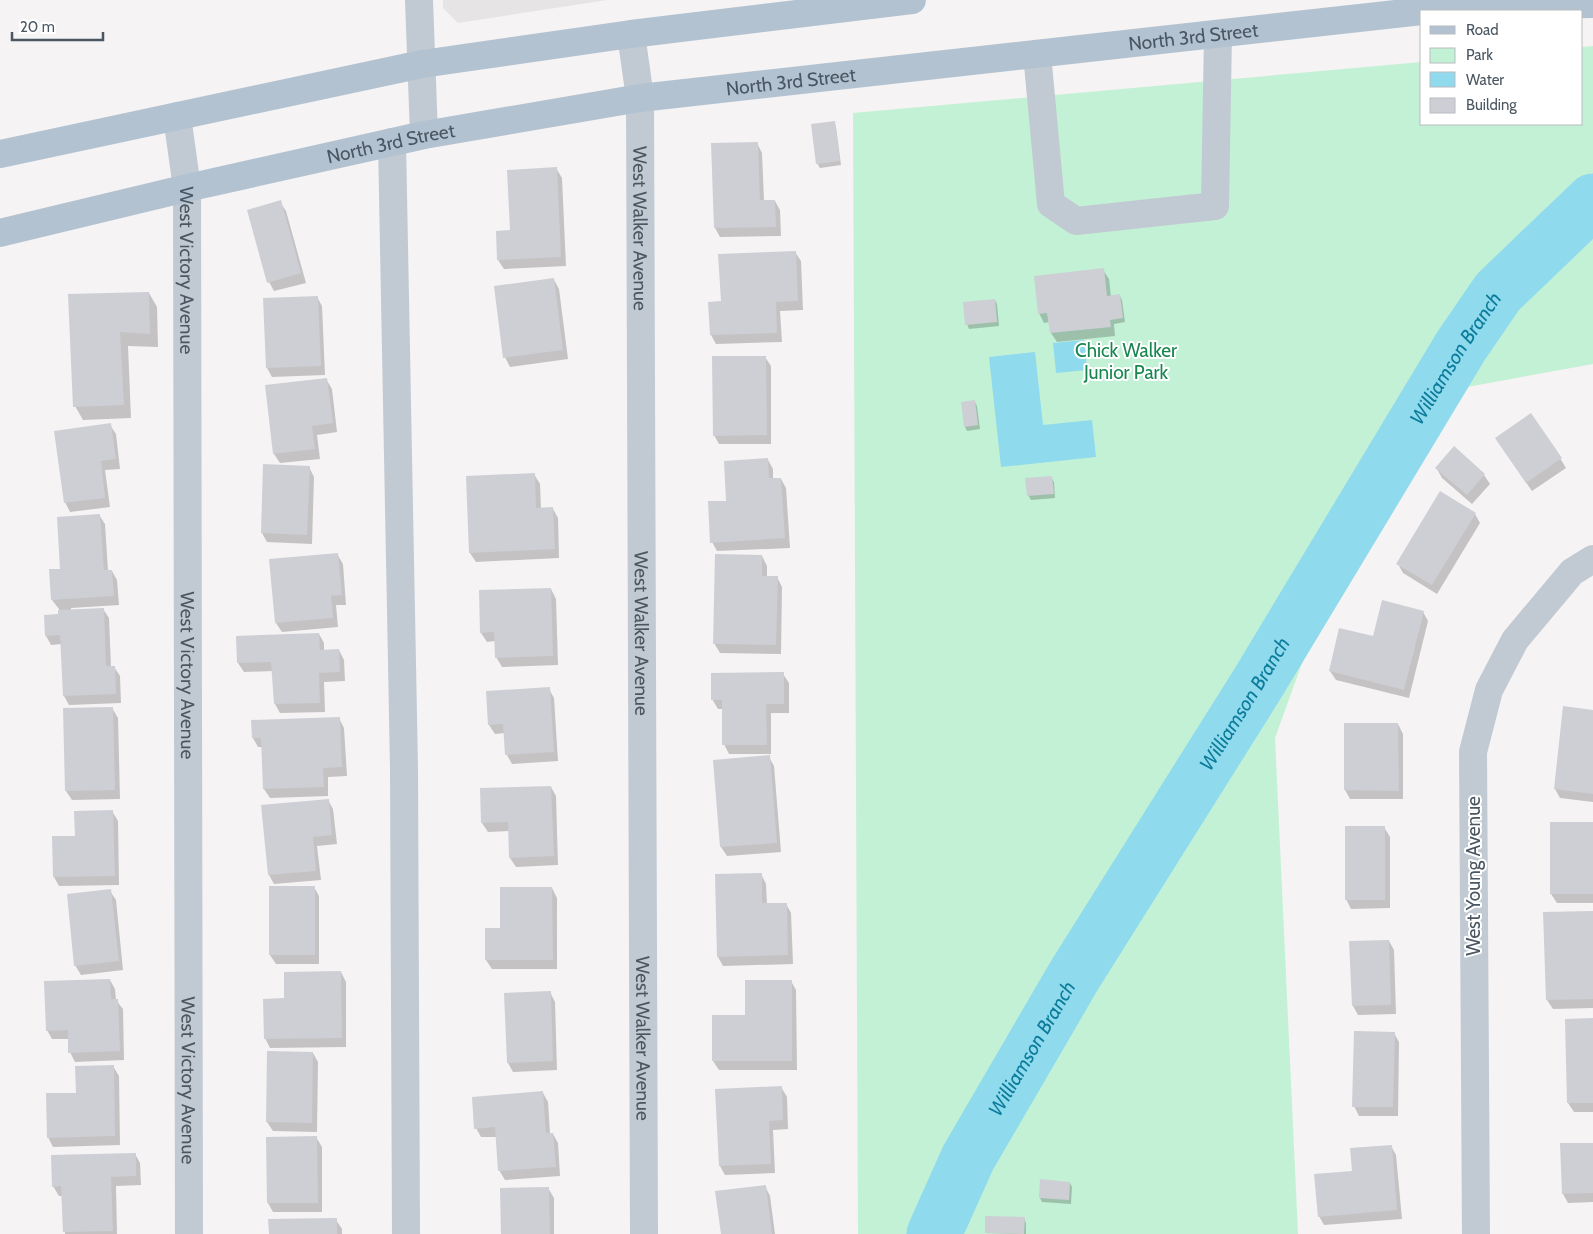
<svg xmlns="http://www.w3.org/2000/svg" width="1593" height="1234" font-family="Cabin,sans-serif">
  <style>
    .education { fill: #e6e4e5 }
    .green { fill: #c3f1d5 }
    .water { fill: #90daee }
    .shadow { fill: #0003 }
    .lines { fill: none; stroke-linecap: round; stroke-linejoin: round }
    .river { stroke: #90daee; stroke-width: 55 }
    .building { fill: #cdcfd5 }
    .minor { stroke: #c1cad2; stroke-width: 28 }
    .major { stroke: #b3c2d1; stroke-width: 28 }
    .labels { text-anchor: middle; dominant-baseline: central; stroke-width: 4; stroke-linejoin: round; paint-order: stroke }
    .street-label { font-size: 19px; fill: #4a5661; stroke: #fff }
    .park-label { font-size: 19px; fill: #17864f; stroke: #fff }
    .water-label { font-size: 20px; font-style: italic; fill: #0c7c9b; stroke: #fff }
  </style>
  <rect width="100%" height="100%" fill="#f5f3f3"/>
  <!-- education -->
  <path class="education" d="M443,0H607L458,23L443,8Z"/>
  <!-- green -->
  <path class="green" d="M1593,46V364L1467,387L1362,497L1275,738L1298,1234H858L853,113L1422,62V124H1582V47Z"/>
  <!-- water -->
  <path class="water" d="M1084,340L1087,370L1056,373L1053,343Z
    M1035,352L1043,425L1092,420L1096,457L1001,467L989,357Z"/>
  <!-- shadow -->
  <path class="shadow" d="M834,122L836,127L841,165L820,168L817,163Z
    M757,143L762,153L764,201H775L780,210L781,236L720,237L715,228Z
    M556,168L562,178L566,266L504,269L498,260L511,232Z
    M280,202L286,211L306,283L274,291L269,282Z
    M795,252L801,261L803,310L780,311L782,342L716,344L711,335L722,302Z
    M1103,270L1109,279L1111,297L1120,296L1122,300L1125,322L1114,324L1115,336L1057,342L1051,333L1050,322L1044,323L1039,313Z
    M554,280L559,289L568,359L510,367L505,357Z
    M149,293L157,307L158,347L128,346L131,418L83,420L75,406L70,295Z
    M317,297L322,306L325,375L272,377L267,368Z
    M995,300L997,304L999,326L969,329L967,324Z
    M765,357L771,366V444H719L714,435Z
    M326,379L332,389L337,432L317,435L320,459L280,463L274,454L266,386Z
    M975,402L977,406L980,429L967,431L965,427Z
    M110,425L116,434L120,469L105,470L110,507L70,512L65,502Z
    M1496,439L1560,458L1566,468L1532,491Z
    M768,460L773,469V479H781L786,488L790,548L717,551L712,542L727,502Z
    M309,467L314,477L312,544L267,542L262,533Z
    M1437,469L1484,475L1490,484L1472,504L1442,478Z
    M534,474L540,484L541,509H553L558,518L559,558L476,562L470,553Z
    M1051,477L1054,482L1055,498L1031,500L1028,495Z
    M1475,514L1480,523L1437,594L1403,573L1398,564Z
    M99,515L105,524L108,571H112L117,580L119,605L71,608V610L103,609L109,618L111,667H114L120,676L121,703L69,705L64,696L62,644L51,645L46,636L59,615V609L52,600L62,570Z
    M337,554L343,564L346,605H336L338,627L282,632L276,623Z
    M762,556L767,566V577H777L782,587L781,654L720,653L714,643Z
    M551,589L556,599L558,665L502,667L496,657L495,641L487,642L481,633Z
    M1423,612L1428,621L1409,698L1336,680L1330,671L1374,638Z
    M319,634L324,643V651L339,650L344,660L345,681L324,682L325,712L280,713L275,704L273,671L244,672L238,663L237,637Z
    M783,674L789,683V713H771V754H729L724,744L723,709H718L712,699Z
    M549,689L554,698L558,761L512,764L507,755L505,733L495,734L489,725Z
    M112,708L118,718L120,799L72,800L66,791Z
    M1593,711V802L1560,798L1555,789Z
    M339,718L344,728L347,776L328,777V796L270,798L264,789L263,747H258L253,738Z
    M1345,724H1398L1403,734V799H1350L1345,790Z
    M769,757L774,766L781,852L727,856L721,847Z
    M551,787L556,796L558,865L516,867L510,858V831L488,832L482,823Z
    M328,800L333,809L337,844L317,846L321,880L274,884L269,875Z
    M112,811L118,821L119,885L59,886L54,877Z
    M1593,824V903H1557L1551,894Z
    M1384,827L1390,837V908L1351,909L1346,899Z
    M761,874L766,884L767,905L786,904L791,913L793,964L723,966L718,957Z
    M314,887L319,896V964H276L270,955Z
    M552,888L557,898V969H492L486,960L501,929Z
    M110,891L116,900L123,970L81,975L75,965Z
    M1593,912V1008L1553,1009L1547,1000Z
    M1389,941L1394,950L1396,1014L1358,1015L1353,1006Z
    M341,972L346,982V1047L270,1048L265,1038L285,1000Z
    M110,980L115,989L116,1000L123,1009L124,1060L75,1062L70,1052L69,1039H52L47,1030Z
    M791,981L796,990L797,1070H719L713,1061L746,1016Z
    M550,992L555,1002L557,1070L513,1072L508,1063Z
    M1566,1020H1593V1112H1574L1568,1103Z
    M1394,1033L1399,1042L1398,1116H1359L1354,1106Z
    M313,1053L318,1062L317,1132L273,1131L267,1122Z
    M113,1066L119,1076L120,1145L53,1147L48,1137L77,1094Z
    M781,1087L787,1097L788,1129L773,1130L775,1173L725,1175L720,1166Z
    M543,1093L548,1102L550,1134H553L558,1143L560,1176L505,1180L499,1170L497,1137H481L476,1128Z
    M316,1137L322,1147V1212H273L268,1203V1138Z
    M1593,1144V1202L1568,1203L1563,1194Z
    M1391,1146L1396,1155L1402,1219L1324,1225L1319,1216Z
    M135,1154L140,1163L141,1185L116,1186L117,1234H65L63,1196H59L53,1186Z
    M1070,1183L1072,1187L1071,1204L1042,1202L1040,1198Z
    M765,1186L770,1196L775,1234H722Z
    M548,1188L554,1198V1234H502Z
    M1024,1218L1026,1223V1234L986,1233Z
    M336,1220L342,1229V1234H270Z"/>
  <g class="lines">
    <!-- river -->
    <path class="river" id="s1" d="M934,1234L968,1158L1074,976L1258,683L1461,346L1498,292L1593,201"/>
  </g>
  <!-- building -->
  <path class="building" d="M835,121L840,161L816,164L811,124Z
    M758,142L760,200H775L776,227L714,228L711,143Z
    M557,167L561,257L497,260L496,231L510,230L507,170Z
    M281,200L301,273L267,283L247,210Z
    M796,251L798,301L776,302L777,333L710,335L708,302L721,301L718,254Z
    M1104,268L1107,296L1120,294L1123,318L1110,320L1111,327L1050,333L1047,313L1038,314L1034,276Z
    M554,278L563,350L503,358L494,286Z
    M149,292L150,334L120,332L124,405L73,407L68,294Z
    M318,296L321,366L266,368L263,298Z
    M995,299L997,322L965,325L963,302Z
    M712,356H766L767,435L713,436Z
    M327,378L333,423L312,426L315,449L273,454L265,385Z
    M975,400L978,425L964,427L961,402Z
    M1531,413L1562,458L1526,483L1495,438Z
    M111,423L116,459L101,461L105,498L64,503L54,431Z
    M1454,446L1485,474L1467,495L1435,468Z
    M768,458L769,478H781L785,538L710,543L708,501H726L724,461Z
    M263,464L310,466L307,535L261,533Z
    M535,473L536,508L553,507L555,549L469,553L466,476Z
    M1052,476L1054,494L1027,496L1025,478Z
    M1440,491L1476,513L1432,585L1396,564Z
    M100,514L104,570H112L114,596L51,600L49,569H60L57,517Z
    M338,553L342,595L331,596L333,618L275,623L269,559Z
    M715,554L762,555V576H778L776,645L713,644Z
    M551,588L553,656L495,658L494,632L480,633L479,590Z
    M1382,600L1424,611L1404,690L1329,671L1339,628L1373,636Z
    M104,608L106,666H115L116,694L63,696L60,635L45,636L44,615L58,614V610Z
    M319,633L320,650L339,649L340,672L319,673L320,703L274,704L271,662L237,663L236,636Z
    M784,672V704H766L767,745H722V700H711V673Z
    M550,687L554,752L505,755L503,724L488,725L486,691Z
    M1563,706L1593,710V794L1554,789Z
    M113,707L115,790L65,791L63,708Z
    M340,717L342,767L323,768L324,787L263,789L261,738H252L251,720Z
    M1344,723H1398L1399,791L1344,790Z
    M770,755L777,843L720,847L713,760Z
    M551,786L554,856L509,858L508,822L481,823L480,788Z
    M329,799L332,835L313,837L316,871L268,875L261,805Z
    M113,810L115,876L53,877L52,836H75L74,811Z
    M1550,822H1593V894H1550Z
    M1345,826H1385V900H1345Z
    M762,873V903H787L788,955L717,957L715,874Z
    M269,886H315V955H269Z
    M500,887H552L553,960H485V928H500Z
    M111,889L119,961L74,966L67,894Z
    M1593,911V999L1546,1000L1543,912Z
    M1389,940L1391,1005L1352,1006L1349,941Z
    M341,971L342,1038L264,1039L263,999L284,998V972Z
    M110,979L111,999H118L120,1051L68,1053V1030L46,1031L44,981Z
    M745,980H792V1061H712V1015H745Z
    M551,991L553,1061L507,1063L504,993Z
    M1593,1018V1103H1567L1565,1019Z
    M1354,1031L1395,1032L1393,1107H1352Z
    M267,1051L313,1052L312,1123L266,1122Z
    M114,1065L115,1136L47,1138L46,1093H76L75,1066Z
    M782,1086L783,1120L769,1121L771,1164L719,1166L715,1089Z
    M543,1091L546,1133H553L556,1167L498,1171L495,1127L474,1129L472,1097Z
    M317,1136L318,1203H267L266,1137Z
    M1560,1143H1593V1193L1562,1194Z
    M1392,1145L1397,1210L1318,1217L1314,1174L1352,1171L1350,1148Z
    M136,1153V1176L111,1177L113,1231L63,1232L61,1186L52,1187L51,1155Z
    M1040,1179L1070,1182L1069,1200L1039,1198Z
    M766,1185L772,1234H721L715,1191Z
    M549,1187L550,1234H501L500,1188Z
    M985,1216L1025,1217L1024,1234L985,1233Z
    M337,1218V1234H269L268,1219Z"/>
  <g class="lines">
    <!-- minor -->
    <g class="minor">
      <path d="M419,0L424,135"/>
      <path id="s2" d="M631,34L640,98L644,1234"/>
      <path d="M1037,54L1051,204L1076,221L1215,206L1218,34"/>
      <path id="s3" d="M177,116L187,188L189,1234"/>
      <path d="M392,142L404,768L406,1234"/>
      <path d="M1476,1234L1473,752L1489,690L1515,640L1572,572L1593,559"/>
    </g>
    <!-- major -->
    <g class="major">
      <path d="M0,154L422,64L631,34L912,0"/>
      <path id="s4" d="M0,233L187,188L424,135L640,98L1458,7L1593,4"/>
    </g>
  </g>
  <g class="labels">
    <!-- street labels -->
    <g class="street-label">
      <text stroke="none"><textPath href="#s4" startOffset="1211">North 3rd Street</textPath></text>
      <text stroke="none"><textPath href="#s4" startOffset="806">North 3rd Street</textPath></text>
      <text stroke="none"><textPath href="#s4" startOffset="401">North 3rd Street</textPath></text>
      <text stroke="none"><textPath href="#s2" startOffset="195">West Walker Avenue</textPath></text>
      <text stroke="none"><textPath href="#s3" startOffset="155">West Victory Avenue</textPath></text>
      <text stroke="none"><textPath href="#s2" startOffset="600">West Walker Avenue</textPath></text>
      <text stroke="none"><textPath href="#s3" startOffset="560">West Victory Avenue</textPath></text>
      <text transform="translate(1473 876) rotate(-90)">West Young Avenue</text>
      <text stroke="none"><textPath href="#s2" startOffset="1005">West Walker Avenue</textPath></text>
      <text stroke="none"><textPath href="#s3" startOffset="965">West Victory Avenue</textPath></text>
    </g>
    <!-- park labels -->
    <g class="park-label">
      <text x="1126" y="350">Chick Walker<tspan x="1126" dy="22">Junior Park</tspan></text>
    </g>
    <!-- water labels -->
    <g class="water-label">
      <text stroke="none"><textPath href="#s1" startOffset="1020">Williamson Branch</textPath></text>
      <text stroke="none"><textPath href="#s1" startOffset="615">Williamson Branch</textPath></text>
      <text stroke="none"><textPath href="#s1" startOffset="210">Williamson Branch</textPath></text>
    </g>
  </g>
  <!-- legend -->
  <rect x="1420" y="10" width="162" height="115" fill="#ffffff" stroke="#b7bbc0"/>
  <rect x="1430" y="26" width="25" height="8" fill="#b3c2d1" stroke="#b7bbc0"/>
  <text x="1466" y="35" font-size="15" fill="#4a5661">Road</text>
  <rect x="1430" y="48" width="25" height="15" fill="#c3f1d5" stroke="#b7bbc0"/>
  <text x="1466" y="60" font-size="15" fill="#4a5661">Park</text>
  <rect x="1430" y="72" width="25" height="15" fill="#90daee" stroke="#b7bbc0"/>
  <text x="1466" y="85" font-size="15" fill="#4a5661">Water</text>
  <rect x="1430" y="98" width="25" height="15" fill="#cdcfd5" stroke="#b7bbc0"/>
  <text x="1466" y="110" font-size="15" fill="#4a5661">Building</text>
  <!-- scale -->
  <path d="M12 32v8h91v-8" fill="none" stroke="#4a5661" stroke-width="2.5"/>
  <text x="20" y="32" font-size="15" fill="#4a5661" stroke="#ffffff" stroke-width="4" paint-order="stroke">20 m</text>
</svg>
